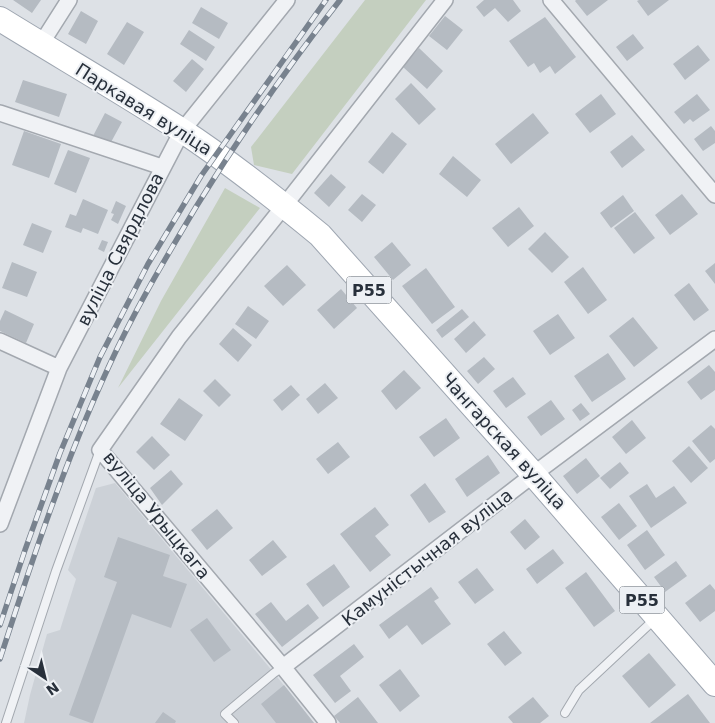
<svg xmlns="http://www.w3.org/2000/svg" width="715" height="723" font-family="'DejaVu Sans',sans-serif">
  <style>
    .built { fill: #ccd1d7 }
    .green { fill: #c4cfbf }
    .building { fill: #b5bbc2 }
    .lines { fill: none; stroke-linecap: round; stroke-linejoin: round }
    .service-casing { stroke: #a3a8af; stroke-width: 10 }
    .minor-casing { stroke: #a3a8af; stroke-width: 18 }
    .primary-casing { stroke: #9ea6b1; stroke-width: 26 }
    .service { stroke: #f0f2f5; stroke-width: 8 }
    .minor { stroke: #f0f2f5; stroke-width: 15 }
    .primary { stroke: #fff; stroke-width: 24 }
    .rail-casing { stroke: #78828e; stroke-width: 5.5 }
    .rail { stroke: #edf0f4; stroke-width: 4; stroke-dasharray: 11; stroke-linecap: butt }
    .labels { text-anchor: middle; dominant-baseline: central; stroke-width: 4; stroke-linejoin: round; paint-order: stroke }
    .shield { fill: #edf0f4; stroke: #636a72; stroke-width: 1 }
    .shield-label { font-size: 16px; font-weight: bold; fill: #28303b }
    .street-label { font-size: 18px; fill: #28303b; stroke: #edf0f4 }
  </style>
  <rect width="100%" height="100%" fill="#dde1e6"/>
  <!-- built -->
  <path class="built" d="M115,483L274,673L314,723H24L30,695L47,634L60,630L76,579L68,570L96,488Z"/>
  <!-- green -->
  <path class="green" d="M365,0H426L292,174L254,165L251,147Z
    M225,188L260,208L118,388L161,301Z"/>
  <!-- building -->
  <path class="building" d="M13,0H41L32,13Z
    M484,0H513L521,11L508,22L495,8L484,17L476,7Z
    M576,0H608L587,16L575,1Z
    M639,0H669L648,16L637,1Z
    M201,7L228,23L219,39L192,23Z
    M81,11L98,21L86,44L68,34Z
    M445,16L463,30L447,50L429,36Z
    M545,17L576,57L555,74L550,66L540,73L534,63L528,67L509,41Z
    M127,22L144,32L124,65L107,54Z
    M189,30L215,47L206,61L180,44Z
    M633,34L644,48L627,61L616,47Z
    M698,45L710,60L685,80L673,64Z
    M419,48L443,71L427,89L403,67Z
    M192,59L204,69L186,92L173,81Z
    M23,80L67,94L59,117L15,102Z
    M411,83L436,109L419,125L395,99Z
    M601,94L616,114L590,133L575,114Z
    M697,94L710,110L693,122L690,119L684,124L674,112Z
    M105,113L122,122L110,144L93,136Z
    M533,113L549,133L511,164L495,144Z
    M711,126L715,131V143L703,151L694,139Z
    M24,131L61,144L49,178L12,165Z
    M392,132L407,144L383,174L368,162Z
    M632,135L645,150L622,168L610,152Z
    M68,150L90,158L76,193L54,184Z
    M453,156L481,180L467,197L439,174Z
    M331,174L346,187L329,207L314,193Z
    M362,194L376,205L362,222L348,210Z
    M682,194L698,214L670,235L655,215Z
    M623,195L634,211L611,228L600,213Z
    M83,199L108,210L98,234L83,228L81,233L65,227L70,214L76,216Z
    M116,201L126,206L118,224L111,220L114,214L111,213Z
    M519,207L534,226L508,247L492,228Z
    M635,212L655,238L634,254L614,228Z
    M32,223L52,231L43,253L23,245Z
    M545,232L569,257L552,273L528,249Z
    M102,240L108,242L104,252L98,249Z
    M392,242L411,265L393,280L374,257Z
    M12,262L37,272L27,297L2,288Z
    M715,263V284L705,271Z
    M287,265L306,285L283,306L264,286Z
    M583,267L607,300L588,314L564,282Z
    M426,268L455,307L432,324L402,286Z
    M689,283L709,310L694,321L674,295Z
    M341,289L357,308L334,329L317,310Z
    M248,306L269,321L256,339L235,324Z
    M462,309L469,317L442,338L436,330Z
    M5,310L34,324L26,343L0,331V321Z
    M558,314L575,338L550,355L533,331Z
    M633,317L658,348L634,367L609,336Z
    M474,321L486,335L466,353L454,339Z
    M233,328L252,345L238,362L219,344Z
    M608,353L626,379L592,402L574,376Z
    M484,357L495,369L478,384L467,371Z
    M709,365L715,372V390L701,400L687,382Z
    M404,370L421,388L396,410L381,391Z
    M513,377L526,394L506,408L493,391Z
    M215,379L231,395L219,407L203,391Z
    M325,383L338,398L318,414L306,399Z
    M291,385L300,395L282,411L273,400Z
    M179,398L203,415L185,441L160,424Z
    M551,400L565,419L541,436L527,417Z
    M581,403L590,414L580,421L572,410Z
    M446,418L460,438L434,457L419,437Z
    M632,420L646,438L626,454L612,437Z
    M711,425L715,429V459L710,463L692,441Z
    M152,436L170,455L154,470L136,452Z
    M338,442L350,457L328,474L316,459Z
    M689,446L708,468L691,483L672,461Z
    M488,455L500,473L467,497L455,479Z
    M586,458L600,476L577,494L563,476Z
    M620,462L629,473L610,489L600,478Z
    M171,470L183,484L162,505L150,488Z
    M425,483L446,512L429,523L410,495Z
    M647,484L656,498L674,486L687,503L651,528L629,496Z
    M619,503L637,526L619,540L601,517Z
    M375,507L389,525L375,536L391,555L370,572L340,534Z
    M217,509L233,528L207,550L191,530Z
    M525,519L540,537L525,550L510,532Z
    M647,530L665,555L645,570L627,545Z
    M118,537L170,555L163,576L187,584L171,628L132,614L93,723H91L69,715L117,582L104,577Z
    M273,540L287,557L262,576L249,560Z
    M553,549L564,563L537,584L526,569Z
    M676,561L687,576L665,592L654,577Z
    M334,564L350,587L323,607L306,584Z
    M477,568L494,590L475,604L458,582Z
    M586,572L615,611L594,627L565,588Z
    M710,584L715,590V611L700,622L685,603Z
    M431,587L439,598L434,601L451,624L422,645L407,625L389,639L379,625Z
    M271,602L286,621L308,604L319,618L282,647L255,614Z
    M207,618L231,650L214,662L190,630Z
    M504,631L522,653L505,666L487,644Z
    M354,644L364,657L340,676L351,691L335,703L313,675Z
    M649,653L676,685L649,708L622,676Z
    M400,669L420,696L400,712L379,685Z
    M284,685L314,723H276L261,704Z
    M688,694L710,723H650Z
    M358,697L378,723H340L334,716Z
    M533,697L549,716L540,723H513L508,717Z
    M163,712L176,721L175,723H155Z"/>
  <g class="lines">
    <!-- service casing -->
    <g class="service-casing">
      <path id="service" d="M565,713L579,690L656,618
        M6,723L56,571L100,450
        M234,723L225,714L274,673L283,667"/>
    </g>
    <!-- minor casing -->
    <g class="minor-casing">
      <path id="minor" d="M551,0L715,195
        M41,44L69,0
        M0,113L162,167
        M0,341L59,368
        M0,524L59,368L182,131L287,0
        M283,667L542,468L715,339
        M328,723L283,667L100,450L179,337L284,206L445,0"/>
    </g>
    <!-- primary casing -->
    <g class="primary-casing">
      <path id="primary" d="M0,19C60,56 122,92 181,130C230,162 275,198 320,235L534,475L715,684"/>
    </g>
    <!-- service -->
    <use href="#service" class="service"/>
    <!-- minor -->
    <use href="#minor" class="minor"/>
    <!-- primary -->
    <use href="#primary" class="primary"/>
    <!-- rail casing -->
    <g class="rail-casing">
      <path id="rail" d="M0,625L25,550L60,453L100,357L148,264L201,176L326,0
        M0,659C32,560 65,461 109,366C134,311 165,259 196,207C240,136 288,66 340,0"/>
    </g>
    <!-- rail -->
    <use href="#rail" class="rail"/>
  </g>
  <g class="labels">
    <!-- shield labels -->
    <g class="shield">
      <rect x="346.5" y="276.5" width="45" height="27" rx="4"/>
      <rect x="619.5" y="586.5" width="45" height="27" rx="4"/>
    </g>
    <g class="shield-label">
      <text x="369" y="290">Р55</text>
      <text x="642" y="600">Р55</text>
    </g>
    <!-- street labels -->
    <g class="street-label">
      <text transform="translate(144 109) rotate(32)">Паркавая вуліца</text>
      <text transform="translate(120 249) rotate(-63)">вуліца Свярдлова</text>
      <text transform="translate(504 441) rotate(48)">Чангарская вуліца</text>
      <text transform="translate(157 515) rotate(51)">вуліца Урыцкага</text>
      <text transform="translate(427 557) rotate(-38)">Камуністычная вуліца</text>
    </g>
  </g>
  <!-- north arrow -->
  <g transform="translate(45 678) rotate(145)" stroke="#edf0f4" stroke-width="4" paint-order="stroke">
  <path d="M0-4L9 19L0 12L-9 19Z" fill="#28303b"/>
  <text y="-8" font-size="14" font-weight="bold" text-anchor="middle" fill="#28303b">N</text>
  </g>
</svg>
